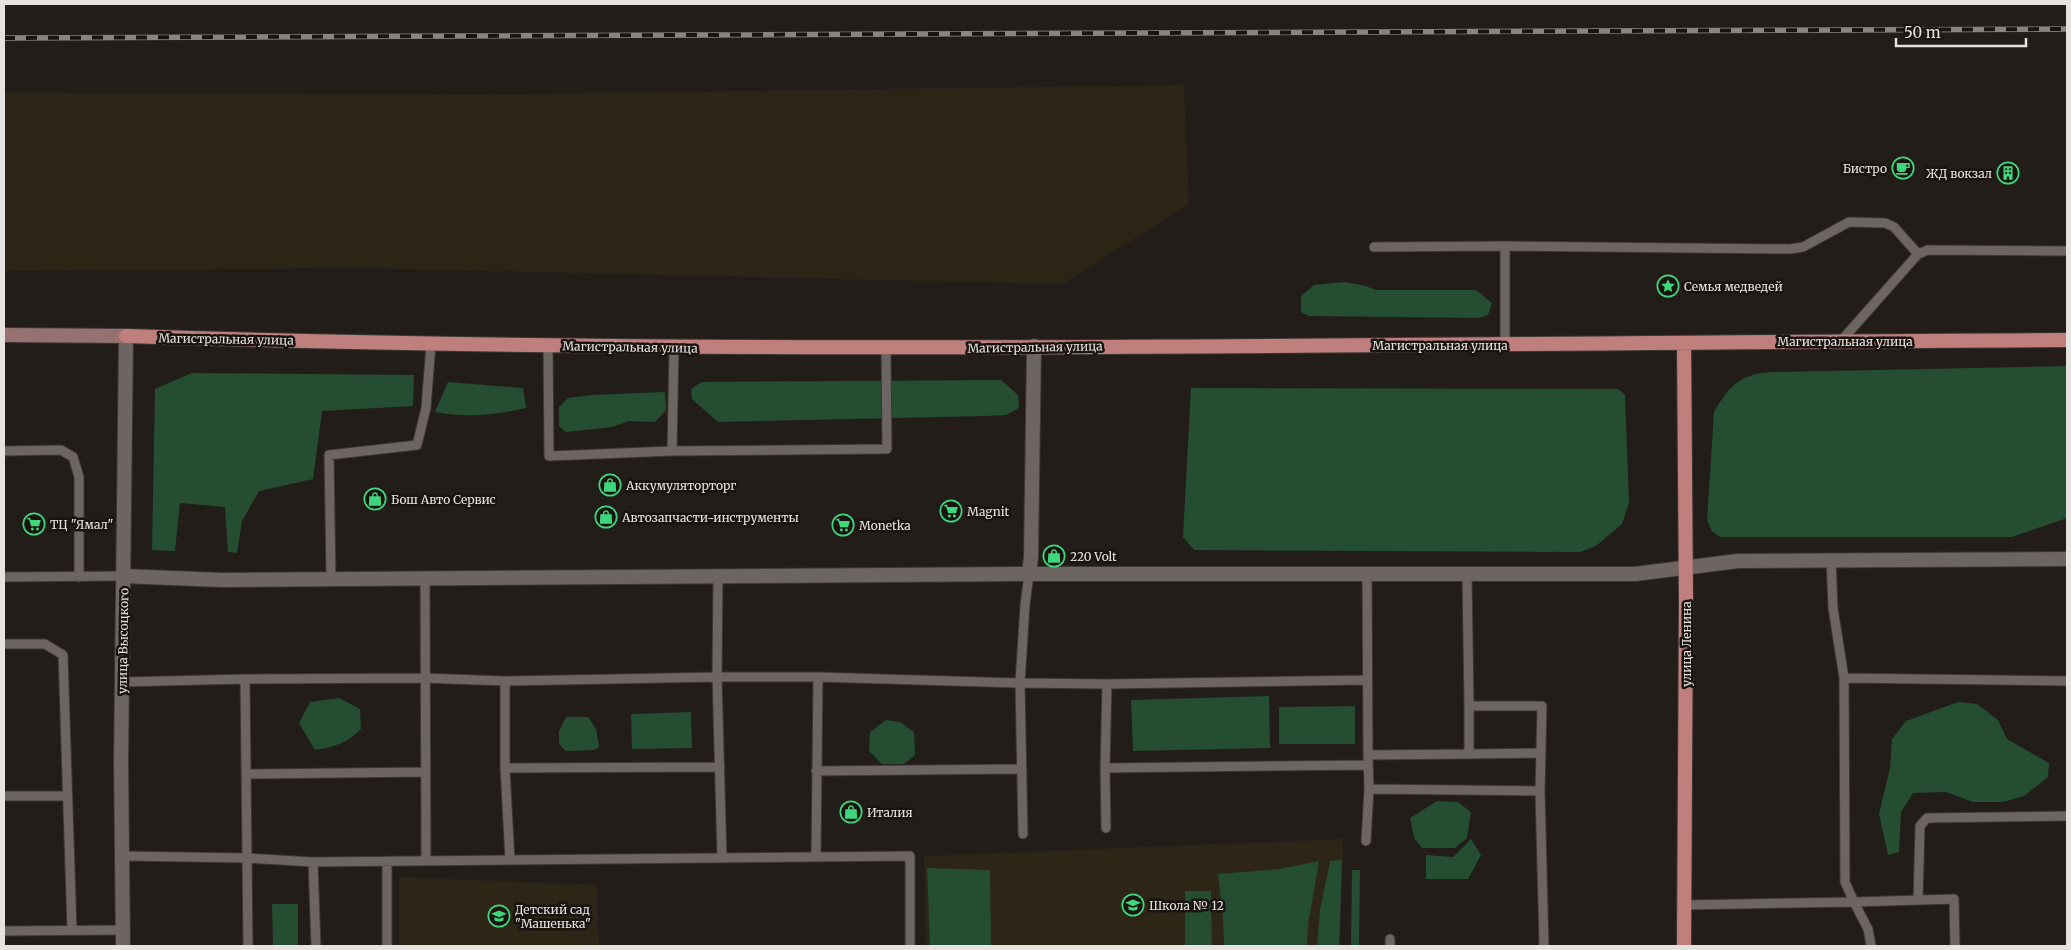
<svg xmlns="http://www.w3.org/2000/svg" width="2071" height="950" font-family="Merriweather,serif">
  <style>
    .industrial { fill: #2c2515 }
    .education { fill: #2d2515 }
    .green { fill: #244d31 }
    .lines { fill: none; stroke-linecap: round; stroke-linejoin: round }
    .service-casing { stroke: #3d3835; stroke-width: 11 }
    .minor-casing { stroke: #3d3835; stroke-width: 16 }
    .tertiary-casing { stroke: #3d3835; stroke-width: 16 }
    .secondary-casing { stroke: #3d3835; stroke-width: 16 }
    .primary-casing { stroke: #3d3835; stroke-width: 16 }
    .service { stroke: #6c6561; stroke-width: 9 }
    .minor { stroke: #6c6561; stroke-width: 14 }
    .tertiary { stroke: #6c6561; stroke-width: 14 }
    .secondary { stroke: #95726f; stroke-width: 14 }
    .primary { stroke: #be7f7d; stroke-width: 14 }
    .rail-casing { stroke: #898481; stroke-width: 5.5 }
    .rail { stroke: #1a1411; stroke-width: 4; stroke-dasharray: 11; stroke-linecap: butt }
    .labels { text-anchor: middle; dominant-baseline: central; stroke-width: 5; stroke-linejoin: round; paint-order: stroke }
    .poi-label { font-size: 12px; fill: #e6e2df; stroke: #1a1411; text-anchor: start }
    .street-label { font-size: 12px; fill: #e6e2df; stroke: #1a1411 }
  </style>
  <rect width="100%" height="100%" fill="#231d1a"/>
  <!-- industrial -->
  <path class="industrial" d="M1184,85L1189,204L1063,284L360,268L4,271V93L518,94Z"/>
  <!-- education -->
  <path class="education" d="M1343,839L1340,946H926L924,856Z
    M399,877L597,885L599,946H399Z"/>
  <!-- green -->
  <path class="green" d="M1344,282L1366,286L1376,290H1476L1492,303L1488,315L1479,318L1309,316L1301,312V296L1314,285Z
    M2067,366V518L2012,537H1720L1712,531L1707,520L1714,412C1731,383 1742,373 1776,372Z
    M192,373L414,375L413,406L322,411L313,479L259,491L242,521L237,553L228,552L225,507L180,503L175,551L152,550L155,389Z
    M1001,380L1018,395L1019,408L1006,415L986,416L718,422L692,399L691,389L702,382Z
    M448,382L523,388L526,408C494,415 468,418 435,412Z
    M1191,388L1618,389L1625,395L1629,503L1622,524L1596,546L1580,552L1194,550L1183,537Z
    M665,392L666,410L655,422L629,421L612,427L566,432L559,426V407L568,398L592,395Z
    M1269,696L1270,748L1133,751L1131,700Z
    M339,698L360,709L361,729C348,743 334,747 315,750L299,723L310,702Z
    M1958,702L1977,704L1998,720L2007,739L2049,763L2048,777L2024,796L2003,802H1973L1946,792L1913,793L1901,812L1899,852L1888,855L1879,814L1890,768L1892,739L1906,721Z
    M1355,706V744H1279V707Z
    M691,712L692,748L632,749L631,714Z
    M566,717H588L596,729L599,747L594,750L566,751L559,744V731Z
    M886,720L900,722L914,732L915,755L904,764H882L869,751L870,732Z
    M1437,801L1458,802L1471,812L1467,838L1455,848H1422L1414,838L1410,818Z
    M1471,839L1481,855L1468,879H1426V855L1453,857Z
    M1342,860L1339,946H1317L1320,910L1330,861Z
    M1319,861L1308,925L1307,946H1224L1223,918L1218,874L1280,869Z
    M927,868L990,870L991,946H930Z
    M1352,870H1360L1359,946H1351Z
    M1185,891H1211L1212,946H1185Z
    M272,904H298V946H273Z"/>
  <g class="lines">
    <!-- service casing -->
    <g class="service-casing">
      <path id="service" d="M1374,247L1505,246
        M1841,341L1918,254L1928,250L2067,251
        M1505,344V246L1790,249L1803,247L1849,222L1885,223L1894,227L1918,254
        M548,346L549,456L672,451L674,348
        M4,451L61,450L73,457L79,477V577
        M672,451L887,449L886,349
        M1831,559L1833,608L1844,678
        M1029,574L1025,605L1020,683L1107,684
        M1367,574L1368,755
        M1467,574L1469,706H1542L1540,791L1544,946
        M718,575L717,677L722,858
        M4,577L123,576
        M331,578L329,455L417,445L426,408L431,344
        M425,578L426,860
        M4,644H45L63,655L72,930
        M245,679L248,946
        M1367,680L1107,684L1105,768L1368,765
        M505,681V768L510,860
        M122,682L245,679L424,678L505,681L717,677H818L1020,683L1023,834
        M1469,706V754L1540,753
        M505,768L720,767
        M1105,768L1106,828
        M816,771L1022,769
        M247,774L425,772
        M1369,789L1540,791
        M4,796H67
        M1366,841L1369,789L1368,755L1469,754
        M123,856L247,858L313,862L910,856V946
        M816,857L818,677
        M313,862L316,946
        M1918,900L1920,826L1927,818L2067,816
        M1684,905L1854,902L1845,882L1844,678L2067,681
        M4,931L123,930
        M1390,939V946
        M387,946V861
        M1871,946L1868,929L1854,902L1954,899L1955,946"/>
    </g>
    <!-- minor casing -->
    <g class="minor-casing">
      <path id="minor" d="M1029,574L1031,557L1034,346
        M123,576L222,580L1029,574H1635L1738,561L2067,559"/>
    </g>
    <!-- tertiary casing -->
    <g class="tertiary-casing">
      <path id="tertiary" d="M123,946L121,762L126,336"/>
    </g>
    <!-- secondary casing -->
    <g class="secondary-casing">
      <path id="secondary" d="M4,335L126,336"/>
    </g>
    <!-- primary casing -->
    <g class="primary-casing">
      <path id="primary" d="M126,336C773,357 1420,343 2067,340
        M1684,946L1686,602L1684,343"/>
    </g>
    <!-- service -->
    <use href="#service" class="service"/>
    <!-- minor -->
    <use href="#minor" class="minor"/>
    <!-- tertiary -->
    <use href="#tertiary" class="tertiary"/>
    <!-- secondary -->
    <use href="#secondary" class="secondary"/>
    <!-- primary -->
    <use href="#primary" class="primary"/>
    <!-- rail casing -->
    <g class="rail-casing">
      <path id="rail" d="M4,38L2067,29"/>
    </g>
    <!-- rail -->
    <use href="#rail" class="rail"/>
  </g>
  <!-- icons -->
  <defs>
    <g id="cafe-ring" transform="scale(1.125)"><circle r="9.5" fill="#1a1411" stroke="#40d77c" stroke-width="1.5"/><path d="M-5.5-4.5H6V0H3Q3 3.5 0 3.5H-2.5Q-5.5 3.5-5.5 0ZM3-3.2v2h1.7v-2ZM-6 4.5H4V6H-6Z" fill="#40d77c"/></g>
    <g id="building-ring" transform="scale(1.125)"><circle r="9.5" fill="#1a1411" stroke="#40d77c" stroke-width="1.5"/><path d="M-4-6H4V6H1V3H-1V6H-4ZM-2.5-4.3h1.7v1.8h-1.7ZM.8-4.3h1.7v1.8H.8ZM-2.5-1h1.7V.8h-1.7ZM.8-1h1.7V.8H.8Z" fill="#40d77c"/></g>
    <g id="sight-ring" transform="scale(1.125)"><circle r="9.5" fill="#1a1411" stroke="#40d77c" stroke-width="1.5"/><path d="M0-6L1.8-2.2L6-1.7L2.9 1.2L3.7 5.4L0 3.3L-3.7 5.4L-2.9 1.2L-6-1.7L-1.8-2.2Z" fill="#40d77c"/></g>
    <g id="shop-ring" transform="scale(1.125)"><circle r="9.5" fill="#1a1411" stroke="#40d77c" stroke-width="1.5"/><path d="M-5-2.5h2.3a2.7 3.5 0 0 1 5.4 0H5L5.5 6h-11ZM-1.5-2.5h3a1.5 2.3 0 0 0-3 0Z" fill="#40d77c"/></g>
    <g id="supermarket-ring" transform="scale(1.125)"><circle r="9.5" fill="#1a1411" stroke="#40d77c" stroke-width="1.5"/><path d="M-6-5.5h2.5l.6 2H6L4.5 2H-2.5L-4.4-4H-6ZM-1.5 3.2a1.3 1.3 0 1 0 .1 0ZM3 3.2a1.3 1.3 0 1 0 .1 0Z" fill="#40d77c"/></g>
    <g id="school-ring" transform="scale(1.125)"><circle r="9.5" fill="#1a1411" stroke="#40d77c" stroke-width="1.5"/><path d="M0-5L7-2L0 1L-7-2ZM-4 1L0 2.5L4 1V4Q0 6-4 4Z" fill="#40d77c"/></g>
  </defs>
  <g fill-rule="evenodd">
    <use href="#cafe-ring" x="1903" y="168"/>
    <use href="#building-ring" x="2008" y="173"/>
    <use href="#sight-ring" x="1668" y="286"/>
    <use href="#shop-ring" x="610" y="485"/>
    <use href="#shop-ring" x="375" y="499"/>
    <use href="#supermarket-ring" x="951" y="511"/>
    <use href="#shop-ring" x="606" y="517"/>
    <use href="#supermarket-ring" x="34" y="524"/>
    <use href="#supermarket-ring" x="843" y="525"/>
    <use href="#shop-ring" x="1054" y="556"/>
    <use href="#shop-ring" x="851" y="812"/>
    <use href="#school-ring" x="1133" y="905"/>
    <use href="#school-ring" x="499" y="916"/>
  </g>
  <g class="labels">
    <!-- poi labels -->
    <g class="poi-label">
      <text x="1887" y="168" text-anchor="end">Бистро</text>
      <text x="1992" y="173" text-anchor="end">ЖД вокзал</text>
      <text x="1684" y="286">Семья медведей</text>
      <text x="626" y="485">Аккумуляторторг</text>
      <text x="391" y="499">Бош Авто Сервис</text>
      <text x="967" y="511">Magnit</text>
      <text x="622" y="517">Автозапчасти-инструменты</text>
      <text x="50" y="524">ТЦ "Ямал"</text>
      <text x="859" y="525">Monetka</text>
      <text x="1070" y="556">220 Volt</text>
      <text x="867" y="812">Италия</text>
      <text x="1149" y="905">Школа № 12</text>
      <text x="515" y="909">Детский сад<tspan x="515" dy="14">"Машенька"</tspan></text>
    </g>
    <!-- street labels -->
    <g class="street-label">
      <text transform="translate(226 339) rotate(1)">Магистральная улица</text>
      <text x="1845" y="341">Магистральная улица</text>
      <text x="1440" y="345">Магистральная улица</text>
      <text transform="translate(630 347) rotate(1)">Магистральная улица</text>
      <text transform="translate(1035 347) rotate(-1)">Магистральная улица</text>
      <text transform="translate(123 641) rotate(-89)">улица Высоцкого</text>
      <text transform="translate(1686 644) rotate(-90)">улица Ленина</text>
    </g>
  </g>
  <!-- border -->
  <rect width="2071" height="950" fill="none" stroke="#e6e2df" stroke-width="10"/>
  <!-- scale -->
  <path d="M1896 38v8h130v-8" fill="none" stroke="#e6e2df" stroke-width="2.5"/>
  <text x="1904" y="38" font-size="15" fill="#e6e2df" stroke="#1a1411" stroke-width="4" paint-order="stroke">50 m</text>
</svg>
